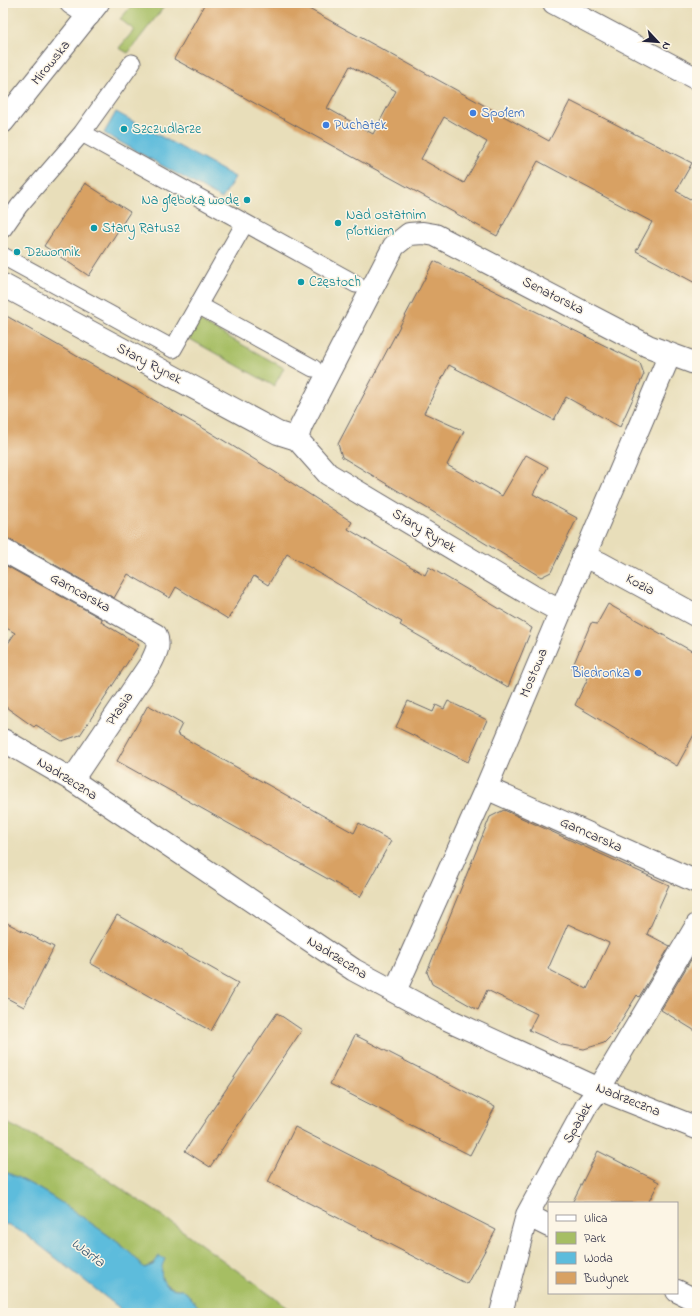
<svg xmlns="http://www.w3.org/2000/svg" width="700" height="1316" font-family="'Indie Flower',sans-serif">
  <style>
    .green { fill: #a6be64; stroke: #647050 }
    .water { fill: #5dbcdc; stroke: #406f8c }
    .building { fill: #d8a163; fill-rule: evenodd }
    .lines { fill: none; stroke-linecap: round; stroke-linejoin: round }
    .pedestrian-casing { stroke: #676467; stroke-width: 19 }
    .minor-casing { stroke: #676467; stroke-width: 24 }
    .tertiary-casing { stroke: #676467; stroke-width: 24 }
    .pedestrian { stroke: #fff; stroke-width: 17 }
    .minor { stroke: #fff; stroke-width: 22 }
    .tertiary { stroke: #fff; stroke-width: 22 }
    .shop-dot { fill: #3f7fe0; stroke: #fcf5e5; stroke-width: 1.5 }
    .culture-dot { fill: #0f9aa8; stroke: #fcf5e5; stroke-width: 1.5 }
    .labels { text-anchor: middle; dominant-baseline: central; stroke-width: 3; stroke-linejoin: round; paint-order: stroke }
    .street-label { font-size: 14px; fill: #22223b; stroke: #fcf5e5 }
    .shop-label { font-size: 14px; fill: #366cbe; stroke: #fcf5e5; text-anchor: start }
    .culture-label { font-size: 14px; fill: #0d838f; stroke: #fcf5e5; text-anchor: start }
    .water-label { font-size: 15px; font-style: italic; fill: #375873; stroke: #fcf5e5 }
  </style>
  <rect width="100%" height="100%" fill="#fcf5e5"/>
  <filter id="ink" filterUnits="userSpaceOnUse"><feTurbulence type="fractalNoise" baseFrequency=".025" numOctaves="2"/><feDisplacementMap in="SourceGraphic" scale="8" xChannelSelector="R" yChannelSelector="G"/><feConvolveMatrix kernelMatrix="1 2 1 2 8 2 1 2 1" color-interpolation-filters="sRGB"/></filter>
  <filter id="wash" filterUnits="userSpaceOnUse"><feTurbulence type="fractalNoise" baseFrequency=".012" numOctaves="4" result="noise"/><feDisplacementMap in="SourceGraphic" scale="16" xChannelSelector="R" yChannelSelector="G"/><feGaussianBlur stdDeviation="0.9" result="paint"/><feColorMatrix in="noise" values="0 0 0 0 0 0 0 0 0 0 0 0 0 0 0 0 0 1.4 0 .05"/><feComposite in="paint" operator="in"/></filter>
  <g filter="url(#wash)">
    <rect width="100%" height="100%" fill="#e8deba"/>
    <!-- green -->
    <path class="green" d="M134,3H167L128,53L119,48L134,30L120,19Z
      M198,320L284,368L274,386L188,338Z
      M3,1121L75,1158L161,1215L295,1313H204C196,1305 191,1296 182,1289C170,1290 157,1281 161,1268C161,1265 164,1262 165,1259L144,1268C130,1250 111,1237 92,1224C64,1204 35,1184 3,1171Z"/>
    <!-- water -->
    <path class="water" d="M116,112L235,177L222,199L104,133Z
      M3,1171C35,1184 64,1204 92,1224C111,1237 130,1250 144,1268L153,1265L159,1256L165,1259C157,1274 162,1291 182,1289C191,1296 196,1305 204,1313H126L24,1233L3,1223Z"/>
    <g id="blocks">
      <!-- building -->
      <path class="building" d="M205,3H298L549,141L570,101L692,163L676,191L697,203V284L636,251L652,222L538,161L497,236L174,59ZM350,66L396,91L373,134L327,108ZM444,117L487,142L464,183L421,159Z
        M85,183L130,212L89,276L44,246Z
        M434,261L640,363L644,374L620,427L566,397L554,420L449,365L424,413L464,431L447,465L502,496L526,455L548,467L533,494L577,518L551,572L541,577L342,457L338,444Z
        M3,314L208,431L275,472L352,522L348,529L425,575L429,567L532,628L508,687L400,625L402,622L287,554L268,585L254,576L228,619L176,587L170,598L128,574L114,598L9,539L3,538Z
        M3,564L102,619L101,622L139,645L80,735L62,741L36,725L34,727L3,705V651L15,633L3,626Z
        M608,604L697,654V729L677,766L575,705L588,678L572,668L591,623L597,624Z
        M408,701L433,712L436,705L444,709L448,701L487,720L468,762L396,727Z
        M148,705L182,724L177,734L354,833L359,823L391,841L360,897L117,761Z
        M504,810L669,885L647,934L670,946L639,997L637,995L612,1035L604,1043L584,1049L562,1045L529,1030L537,1014L487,990L478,1010L432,984L427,972L490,817ZM568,924L609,943L587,989L548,969Z
        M117,915L238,983L211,1031L90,963Z
        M3,921L54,947L24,1007L3,996Z
        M692,958L697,960V1032L661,1010Z
        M277,1013L302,1030L210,1167L185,1151Z
        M355,1035L495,1107L470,1155L330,1084Z
        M295,1127L496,1230L467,1284L268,1182Z
        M598,1151L659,1182L648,1203H572Z"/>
    </g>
  </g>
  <g filter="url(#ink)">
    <use href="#blocks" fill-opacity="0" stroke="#676467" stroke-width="1"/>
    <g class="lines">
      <!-- pedestrian casing -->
      <g class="pedestrian-casing">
        <path id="pedestrian" d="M82,133L356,284
          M3,229L19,206L82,133L132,63
          M3,256L173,349L245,223
          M198,305L313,368"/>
      </g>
      <!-- minor casing -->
      <g class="minor-casing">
        <path id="minor" d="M71,3L89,15
          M3,285L278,433L297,439L328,474L534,597L560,611
          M297,439L301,426L394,246L409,234L423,233L435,235L648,346L697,364
          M3,550L156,635C160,646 156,653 151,663L72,780
          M583,556L600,563L697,616
          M486,788L697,882
          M395,991L486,788L670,354
          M527,1215L549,1226
          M677,1291L697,1301
          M501,1313L527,1215L587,1105L599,1089"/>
      </g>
      <!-- tertiary casing -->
      <g class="tertiary-casing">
        <path id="tertiary" d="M554,3L697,79
          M3,122L98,3
          M3,740L72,780L354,970L436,1014L599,1089L697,1128
          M599,1089L697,925"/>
      </g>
      <!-- pedestrian -->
      <use href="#pedestrian" class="pedestrian"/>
      <!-- minor -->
      <use href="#minor" class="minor"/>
      <!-- tertiary -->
      <use href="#tertiary" class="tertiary"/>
    </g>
  </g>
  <!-- markers -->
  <g class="shop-dot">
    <circle cx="473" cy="113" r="4"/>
    <circle cx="326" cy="125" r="4"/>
    <circle cx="638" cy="673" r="4"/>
  </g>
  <g class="culture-dot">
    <circle cx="124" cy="129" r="4"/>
    <circle cx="247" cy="200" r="4"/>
    <circle cx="338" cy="223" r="4"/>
    <circle cx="94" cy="228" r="4"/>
    <circle cx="17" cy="252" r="4"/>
    <circle cx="301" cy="282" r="4"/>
  </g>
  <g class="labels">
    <!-- street labels -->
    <g class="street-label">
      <text transform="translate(51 63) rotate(-51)">Mirowska</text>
      <text transform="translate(553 296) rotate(27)">Senatorska</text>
      <text transform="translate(149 364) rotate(28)">Stary Rynek</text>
      <text transform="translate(424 531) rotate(31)">Stary Rynek</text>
      <text transform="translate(640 585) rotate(28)">Kozia</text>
      <text transform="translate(80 593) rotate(29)">Garncarska</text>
      <text transform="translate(534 673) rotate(-67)">Mostowa</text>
      <text transform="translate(120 709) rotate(-56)">Ptasia</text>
      <text transform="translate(67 779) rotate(32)">Nadrzeczna</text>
      <text transform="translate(591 835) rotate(24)">Garncarska</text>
      <text transform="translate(337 958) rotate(32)">Nadrzeczna</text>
      <text transform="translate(628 1100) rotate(22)">Nadrzeczna</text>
      <text transform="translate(578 1123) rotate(-60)">Spadek</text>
    </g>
    <!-- shop labels -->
    <g class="shop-label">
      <text x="481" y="113">Społem</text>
      <text x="334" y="125">Puchatek</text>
      <text x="630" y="673" text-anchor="end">Biedronka</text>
    </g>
    <!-- culture labels -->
    <g class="culture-label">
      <text x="132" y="129">Szczudlarze</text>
      <text x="239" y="200" text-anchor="end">Na głęboką wodę</text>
      <text x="346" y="215">Nad ostatnim<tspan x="346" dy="16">płotkiem</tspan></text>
      <text x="102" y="228">Stary Ratusz</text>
      <text x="25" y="252">Dzwonnik</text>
      <text x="309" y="282">Częstoch</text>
    </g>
    <!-- water labels -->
    <g class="water-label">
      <text transform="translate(88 1253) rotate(37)">Warta</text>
    </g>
  </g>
  <!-- margin -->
  <rect width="700" height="1316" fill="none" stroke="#fcf5e5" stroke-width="16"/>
  <!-- legend -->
  <rect x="548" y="1202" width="130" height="92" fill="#fcf5e5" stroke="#a5a1a1"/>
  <rect x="556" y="1215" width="20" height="6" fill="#ffffff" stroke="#a5a1a1"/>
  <text x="584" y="1222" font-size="12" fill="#22223b">Ulica</text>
  <rect x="556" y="1232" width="20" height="12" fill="#a6be64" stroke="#a5a1a1"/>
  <text x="584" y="1242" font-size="12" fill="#22223b">Park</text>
  <rect x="556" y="1252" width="20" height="12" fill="#5dbcdc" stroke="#a5a1a1"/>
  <text x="584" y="1262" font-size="12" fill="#22223b">Woda</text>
  <rect x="556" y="1272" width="20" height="12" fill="#d8a163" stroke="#a5a1a1"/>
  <text x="584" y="1282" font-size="12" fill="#22223b">Budynek</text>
  <!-- north arrow -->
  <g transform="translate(658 42) rotate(116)" stroke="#fcf5e5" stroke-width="3" paint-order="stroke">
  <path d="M0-3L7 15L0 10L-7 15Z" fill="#22223b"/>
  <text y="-6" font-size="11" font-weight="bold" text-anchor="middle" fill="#22223b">N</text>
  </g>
</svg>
